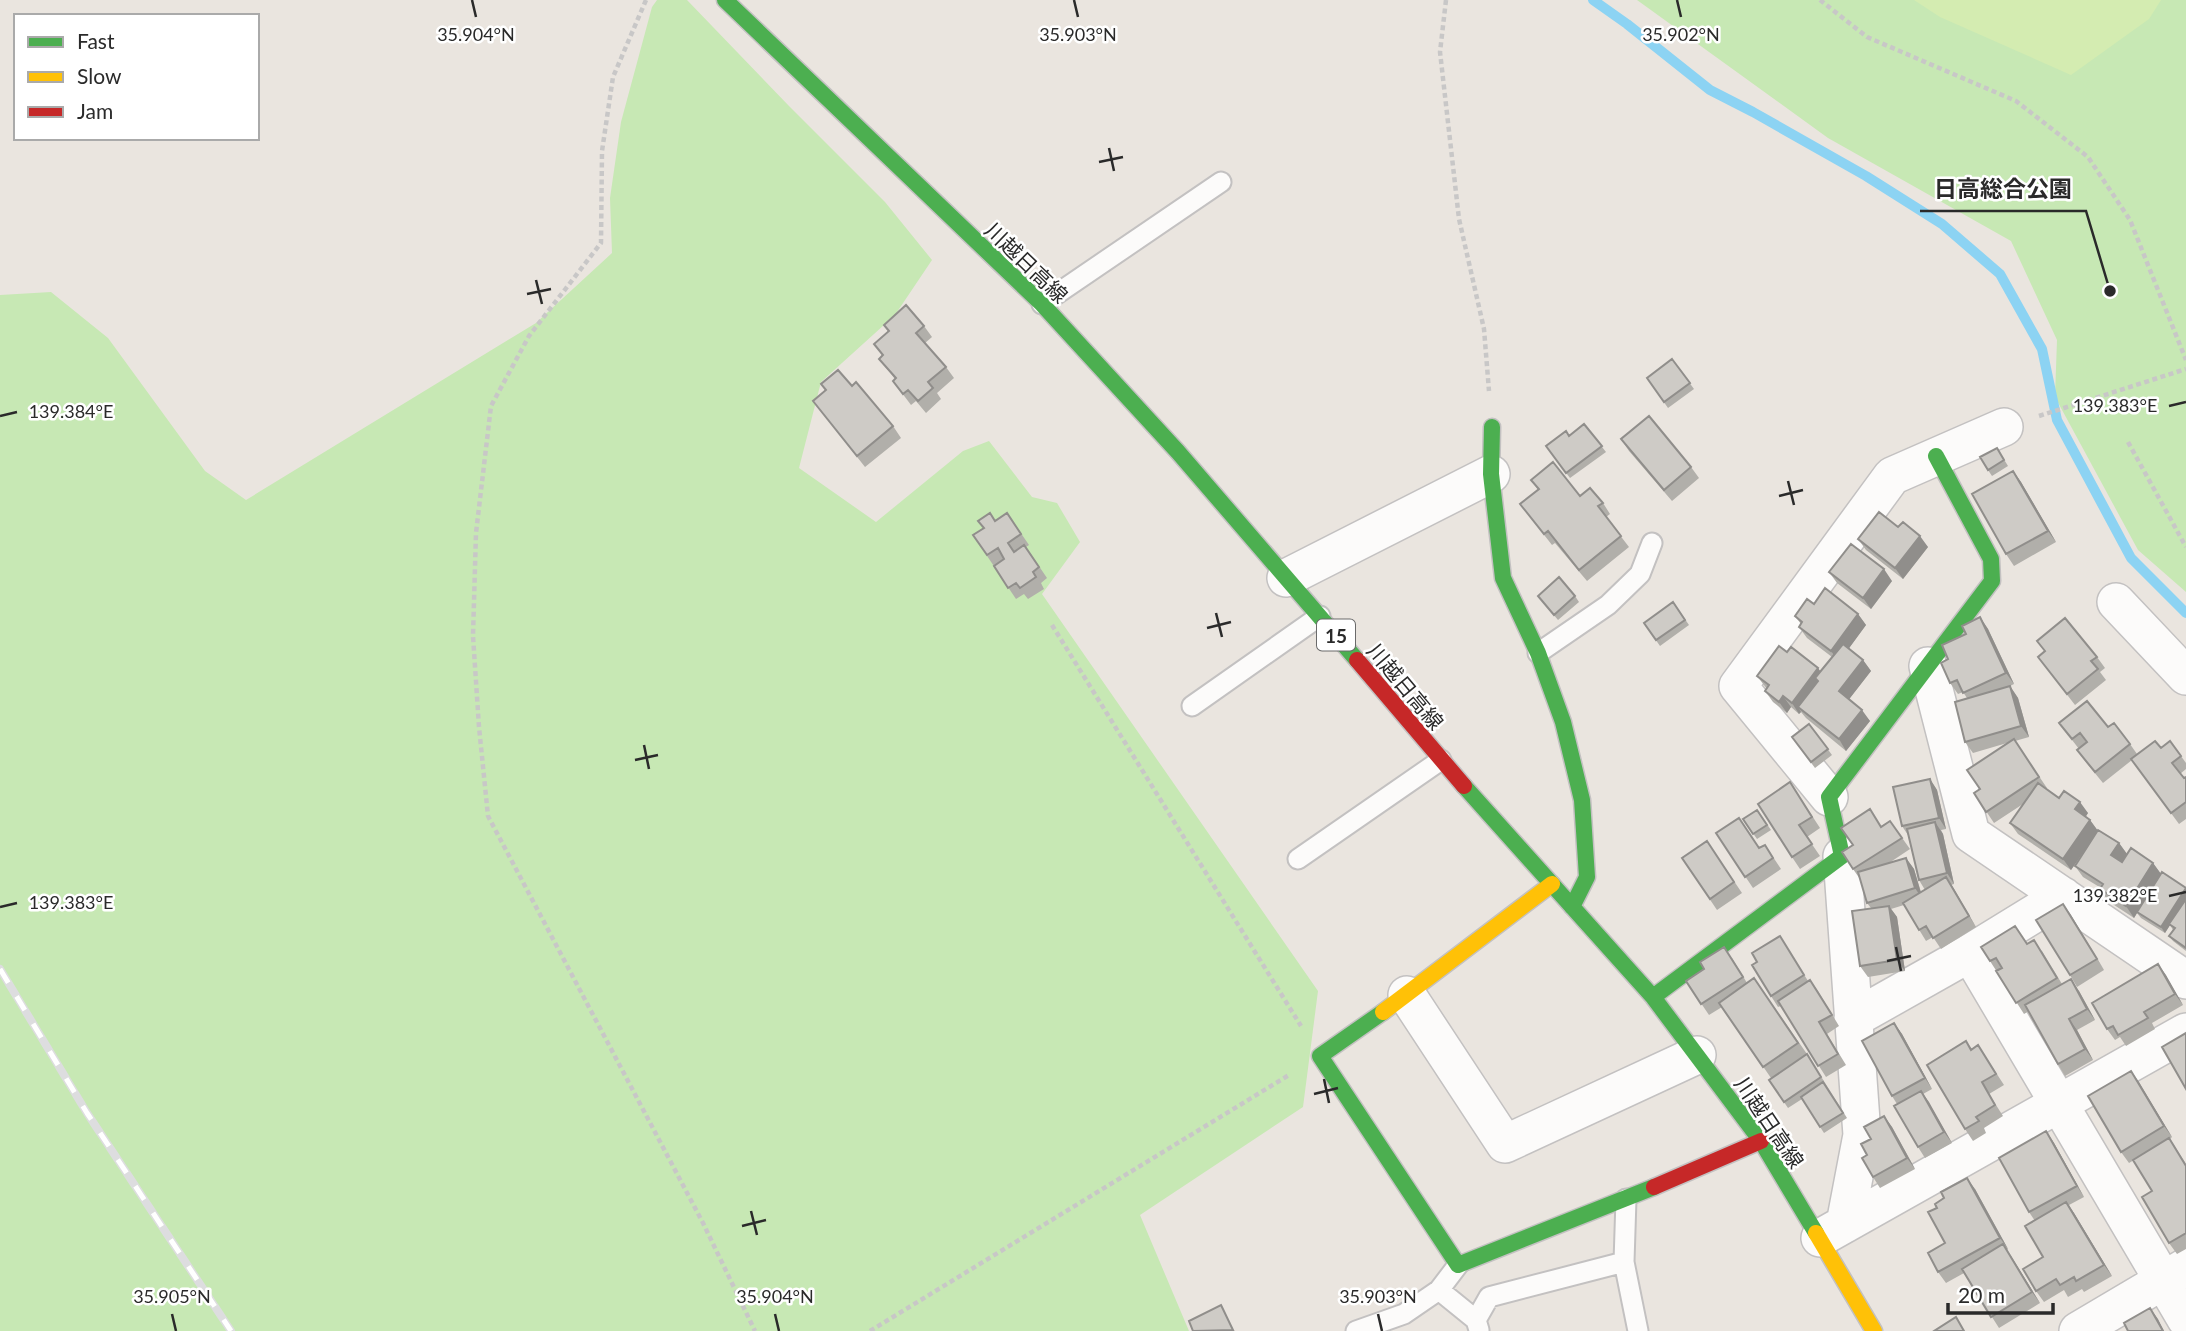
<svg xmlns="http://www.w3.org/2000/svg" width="2186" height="1331" font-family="Lato,'Noto Sans JP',sans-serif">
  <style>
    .green { fill: #c7e8b4 }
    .pitch { fill: #d4ecb1 }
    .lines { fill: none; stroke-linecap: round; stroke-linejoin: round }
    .stream { stroke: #8cd3f3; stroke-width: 10 }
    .lane-casing { stroke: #c3c1c1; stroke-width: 23 }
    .street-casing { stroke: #c3c1c1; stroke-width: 40 }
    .fast-casing { stroke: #c3c1c1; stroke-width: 19 }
    .slow-casing { stroke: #c3c1c1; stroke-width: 19 }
    .jam-casing { stroke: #c3c1c1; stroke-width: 19 }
    .path { stroke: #c8c7c7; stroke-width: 4.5; stroke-dasharray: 5 3.5; stroke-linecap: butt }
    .lane { stroke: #fcfbfa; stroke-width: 19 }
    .street { stroke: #fcfbfa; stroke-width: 37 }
    .fast { stroke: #4caf50; stroke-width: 16 }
    .slow { stroke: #ffc107; stroke-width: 16 }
    .jam { stroke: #c62828; stroke-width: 16 }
    .rail-casing { stroke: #dddddf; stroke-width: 8 }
    .rail { stroke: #fff; stroke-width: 5; stroke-dasharray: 16; stroke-linecap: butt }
    .wall { fill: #b1afaa }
    .shaded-wall { fill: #908e8b }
    .building { fill: #cecbc6; stroke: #908e8b; stroke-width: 2 }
    .ticks { fill: none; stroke: #2a2a2a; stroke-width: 2.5 }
    .labels { text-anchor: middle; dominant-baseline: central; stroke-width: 5; stroke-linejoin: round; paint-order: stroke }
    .shield { fill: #fff; stroke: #6a6a6a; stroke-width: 2 }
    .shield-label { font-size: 19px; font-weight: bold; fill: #2a2a2a }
    .street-label { font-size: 21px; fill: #2a2a2a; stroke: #fff }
    .ticks-label { font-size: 18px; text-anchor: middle; fill: #2a2a2a; stroke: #fff; stroke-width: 5; stroke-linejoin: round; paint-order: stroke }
    .leader { fill: none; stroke: #2a2a2a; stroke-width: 2.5 }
    .callout-dot { fill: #2a2a2a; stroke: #fff; stroke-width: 2.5 }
    .callout-label { font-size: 23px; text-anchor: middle; font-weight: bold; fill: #2a2a2a; stroke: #fff; stroke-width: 5; stroke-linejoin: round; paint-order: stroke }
  </style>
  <rect width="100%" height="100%" fill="#eae5df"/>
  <!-- green -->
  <path class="green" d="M657,0H687L789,106L885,202L932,260L895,315L821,382L799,468L876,522L963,451L989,441L1032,497L1057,503L1080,542L1042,594L1318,991L1303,1107L1140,1215L1189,1331H0V295L51,292L108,338L205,471L246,500L536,323L612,253L610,198L621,122L652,7Z
    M1637,0H2186V592L2138,550L2055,397L2057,340L2011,241L1828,138Z"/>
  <!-- pitch -->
  <path class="pitch" d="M1914,0H2161L2149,19L2071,75L1940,17Z"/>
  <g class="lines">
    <!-- stream -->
    <path class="stream" d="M1593,0L1627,24L1710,90L1753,112L1866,176L1942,224L2000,274L2042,349L2057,420L2131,558L2186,613"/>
    <!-- lane casing -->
    <g class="lane-casing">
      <path id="lane" d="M1042,304L1221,182
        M1538,653L1608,605L1640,574L1652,543
        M1192,706L1320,616
        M1298,859L1441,760
        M1626,1199L1624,1262L1638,1331
        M1439,1290L1476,1320L1479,1330
        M1476,1320L1489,1297L1624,1262
        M1356,1331L1404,1314L1439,1290L1458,1265"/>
    </g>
    <!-- street casing -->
    <g class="street-casing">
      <path id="street" d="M1286,578L1491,474
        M2116,602L2186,676
        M1928,666L1971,834L2186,980
        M1829,797L1738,686L1892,476L2004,427
        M1842,856L1862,1135L1845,1224
        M1970,953L2186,1319
        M1407,995L1505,1144L1697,1055
        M1853,1019L1970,953L2063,896
        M1820,1238L2186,1032
        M2078,1331L2186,1267"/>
    </g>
    <!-- fast casing -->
    <g class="fast-casing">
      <path id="fast" d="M725,0L1042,304L1178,452L1357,660
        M1492,427L1491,474L1503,578L1538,653L1563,722L1582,800L1587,877L1572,907
        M1464,786L1653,997L1761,1141L1816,1233
        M1653,997L1842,856L1829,797L1992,581L1991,559L1936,456
        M1383,1012L1320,1056L1458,1265L1654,1187"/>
    </g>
    <!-- slow casing -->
    <g class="slow-casing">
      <path id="slow" d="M1383,1012L1552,884
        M1816,1233L1874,1331"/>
    </g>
    <!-- jam casing -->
    <g class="jam-casing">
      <path id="jam" d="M1357,660L1464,786
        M1654,1187L1761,1141"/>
    </g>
    <!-- path -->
    <path class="path" d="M646,0L613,77L602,151L601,243L529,336L491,406L476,533L473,636L479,727L488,816L703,1223L755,1331
      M1446,0L1440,52L1459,219L1484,329L1489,391
      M1820,0L1867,37L2016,101L2088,157L2130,220L2186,360
      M2039,416L2186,369
      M2128,442L2186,547
      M1052,625L1301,1026
      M870,1331L1289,1075"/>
    <!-- lane -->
    <use href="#lane" class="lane"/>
    <!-- street -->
    <use href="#street" class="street"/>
    <!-- fast -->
    <use href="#fast" class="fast"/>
    <!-- slow -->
    <use href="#slow" class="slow"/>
    <!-- jam -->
    <use href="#jam" class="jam"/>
    <!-- rail casing -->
    <g class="rail-casing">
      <path id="rail" d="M0,969L87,1113L231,1331"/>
    </g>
    <!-- rail -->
    <use href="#rail" class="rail"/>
  </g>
  <!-- wall -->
  <path class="wall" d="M884,325L924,326L932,337L925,343L946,367L954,378L937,393L941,399L926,413L916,401L911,405L893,381L895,379L879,359L882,355L874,344L888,331Z
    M1672,359L1694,389L1668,408L1647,378Z
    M821,384L852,386L893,426L901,438L865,467L813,401L825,390Z
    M1584,424L1606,452L1570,478L1546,446L1569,436Z
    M1621,439L1691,467L1699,478L1672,501L1629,451Z
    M1997,448L2008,466L1992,476L1988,470Z
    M2013,471L2021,482L2056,542L2014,566L2006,554Z
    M1531,480L1603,503L1610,514L1606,517L1629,547L1587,581L1555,543L1552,545L1520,504L1538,490Z
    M1007,513L1029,545L1026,547L1047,578L1041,583L1044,589L1028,599L1024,594L1016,599L973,535Z
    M1898,527L1928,547L1903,579L1866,550L1858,539Z
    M1829,572L1892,581L1871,609L1837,583Z
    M1538,596H1575L1579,602L1558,620Z
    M1673,602L1689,625L1660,646L1644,623Z
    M1814,604L1858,614L1866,625L1849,648L1863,660L1871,671L1849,699L1870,721L1846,751L1806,718L1801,712L1799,714L1791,707L1787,713L1773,702L1765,691L1767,689L1757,676L1787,652L1818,668L1820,672L1832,657L1807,638L1799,627L1801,624L1795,616Z
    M1980,617L1988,629L2014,684L2006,688L2010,686L2018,698L2029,737L2015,741L2047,788L2046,789L2059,798L2088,813L2085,817L2090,820L2098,831L2071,870L2018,834L2010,823L2023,804L1994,823L1974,793L1980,789L2007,743L1973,753L1965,742L1967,698L1963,692L1958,694L1950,683L1948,659L1966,634Z
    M2037,641L2097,657L2105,668L2100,672L2106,680L2075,705L2038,657L2045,652Z
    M2059,723L2108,727L2130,744L2137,754L2161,748L2170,741L2186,763V769L2180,774L2184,778L2186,777V819L2179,824L2132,760L2103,783L2085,761L2077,750L2079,749Z
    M1809,724L1832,755L1815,768L1792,737Z
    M1930,779L1937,790L1946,829L1941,830L1943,834L1954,884L1951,885L1976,927L1941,949L1933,937L1926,941L1904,905L1891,909L1897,917L1905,971L1868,977L1860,966L1871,908L1867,903L1860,879L1853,869L1881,826L1890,821L1910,849L1889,863L1906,858L1914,869L1921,892L1925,890L1919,880L1908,835L1902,826Z
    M1790,782L1820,828L1807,837L1820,856L1800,869L1792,857Z
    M1757,810L1771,830L1757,839L1743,819Z
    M1716,833L1759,848L1765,845L1781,869L1753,888Z
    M1707,841L1742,893L1717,910L1682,858Z
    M2119,843L2127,854L2153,863L2161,874L2186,888V951L2173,941L2169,936L2173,930L2170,925L2165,933L2141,918L2137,913L2134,918L2108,901L2100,889L2101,888L2083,877L2075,866Z
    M2063,904L2104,970L2077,987L2070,975Z
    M1780,936L1808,981L1810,980L1818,991L1839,1026L1827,1034L1846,1065L1826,1077L1781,1006L1778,1007L1771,996L1757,962Z
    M2027,944L2042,951L2062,984L2079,991L2095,1020L2077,1030L2093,1060L2065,1076L2058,1064L2029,1011L2024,1014L1981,947Z
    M1732,958L1747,983L1754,978L1807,1054L1847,1118L1824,1133L1802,1099L1788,1108L1769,1080L1771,1078L1722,1007L1709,1015L1686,981Z
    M2158,964L2183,1005L2152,1023L2155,1029L2126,1046L2120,1037L2115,1040L2107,1029Z
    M1894,1023L1902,1034L1932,1089L1923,1094L1952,1143L1925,1158L1918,1147L1897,1104L1892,1096Z
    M1966,1041L1972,1049L1978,1045L2004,1085L1989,1094L2003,1116L1984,1128L1986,1133L1973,1141L1965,1129Z
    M2131,1071L2172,1137L2170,1139L2186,1164V1249L2177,1254L2169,1243L2152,1191L2134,1160L2129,1163L2121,1152Z
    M1884,1116L1892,1127L1915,1169L1880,1188L1873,1177L1867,1155L1871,1139Z
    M2046,1131L2054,1143L2084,1197L2069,1205L2112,1276L2084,1292L2082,1289L2068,1297L2064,1290L2044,1302L2036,1291L2043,1257L2035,1221L2029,1212Z
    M1975,1189L2008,1249L2007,1250L2040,1303L1999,1328L1964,1273L1946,1283L1938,1272L1945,1243Z"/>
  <!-- shaded-wall -->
  <path class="shaded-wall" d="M2013,471L2021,482L2056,542L2048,531Z
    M1920,536L1928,547L1903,579L1895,568Z
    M1884,569L1892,581L1871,609L1863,598Z
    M1858,614L1866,625L1839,662L1831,651Z
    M1980,617L1988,629L2014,684L2006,673Z
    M1863,660L1871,671L1847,702L1839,691Z
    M1818,668L1826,679L1815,678L1821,686L1798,707L1801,712L1799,714L1792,703Z
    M2010,686L2018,698L2029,737L2021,726Z
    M1783,696L1791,707L1787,713L1779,702Z
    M1862,710L1870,721L1846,751L1839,739Z
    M1930,779L1937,790L1946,829L1939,818Z
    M2080,802L2088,813L2083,821L2075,809Z
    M2090,820L2098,831L2071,870L2063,859Z
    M1935,822L1943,834L1954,884L1947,873Z
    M2119,843L2127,854L2119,867L2111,855Z
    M1906,858L1914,869L1923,900L1915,888Z
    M2153,863L2161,874L2134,918L2126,906Z
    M1946,877L1954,889L1976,927L1969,916Z
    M2186,888V900L2165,933L2161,927Z
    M2063,904L2071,915L2104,970L2097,959Z
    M1889,906L1897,917L1905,971L1897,960Z
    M2158,964L2166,975L2183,1005L2175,994Z
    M2071,979L2079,991L2095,1020L2087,1009Z
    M2069,1019L2077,1030L2093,1060L2085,1049Z
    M1894,1023L1902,1034L1932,1089L1925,1078Z
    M2131,1071L2139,1082L2172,1137L2164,1126Z
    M1921,1091L1929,1102L1952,1143L1944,1132Z
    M1884,1116L1892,1127L1915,1169L1907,1158Z
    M2046,1131L2054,1143L2084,1197L2077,1186Z
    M1967,1178L1975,1189L2008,1249L2000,1238Z
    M2066,1202L2074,1213L2112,1276L2104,1265Z
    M2003,1244L2011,1256L2040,1303L2032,1292Z
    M2150,1308L2158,1319L2164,1331H2163Z"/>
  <!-- building -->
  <path class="building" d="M906,305L924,326L916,333L946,367L928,382L933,388L918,401L908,390L903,394L893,381L896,378L879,359L883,355L874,344L889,331L884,325Z
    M1672,359L1690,383L1664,402L1647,378Z
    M838,370L852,386L856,382L893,426L857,456L813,401L826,390L821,384Z
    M1649,416L1691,467L1664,490L1621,439Z
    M1584,424L1602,446L1566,473L1546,446L1566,431L1569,436Z
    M1997,448L2004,460L1988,470L1980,457Z
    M1553,462L1580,496L1590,488L1603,503L1598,506L1621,536L1579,570L1548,531L1544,534L1520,504L1539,489L1531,480Z
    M2013,471L2048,531L2006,554L1972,494Z
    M1879,512L1898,527L1903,522L1920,536L1895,568L1858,539Z
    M990,513L995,521L1007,513L1021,534L1008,543L1014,552L1024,545L1039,567L1033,572L1036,577L1020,588L1016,583L1008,588L994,566L1004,559L998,548L987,555L973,535L984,528L978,521Z
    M1851,544L1884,569L1863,598L1829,572Z
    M1559,577L1575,596L1554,615L1538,596Z
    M1825,588L1858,614L1831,651L1799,627L1802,622L1795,616L1807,599L1814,604Z
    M1673,602L1685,620L1656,640L1644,623Z
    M1980,617L2006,673L1963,693L1957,680L1950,683L1941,663L1948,659L1942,645L1966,634L1962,626Z
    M2065,618L2097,657L2091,661L2098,669L2067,694L2038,657L2045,651L2037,641Z
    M1843,644L1863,660L1839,691L1862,710L1839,739L1798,707L1818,681L1815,678Z
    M1779,646L1787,652L1791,647L1818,668L1792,703L1783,696L1779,702L1765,691L1769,685L1757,676Z
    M2010,686L2021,726L1965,742L1955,702Z
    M2087,701L2108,727L2114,723L2130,744L2095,772L2077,750L2087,742L2080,733L2072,739L2059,723Z
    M1809,724L1828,749L1811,762L1792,737Z
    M2014,739L2039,777L1986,812L1974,793L1980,789L1967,770Z
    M2155,741L2161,748L2170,741L2181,756L2172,763L2184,778L2186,777V802L2171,813L2131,759Z
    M1930,779L1939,818L1902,826L1893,787Z
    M1790,782L1812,817L1799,825L1812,844L1792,857L1758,804Z
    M2038,783L2059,798L2064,791L2080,802L2075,809L2090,820L2063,859L2010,823Z
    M1870,809L1881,827L1890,821L1902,838L1853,869L1842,852L1853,845L1841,828Z
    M1757,810L1767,825L1753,834L1743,819Z
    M1739,818L1759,848L1765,845L1773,858L1745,877L1716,833Z
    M1935,822L1947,873L1919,880L1907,829Z
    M2098,830L2119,843L2111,855L2122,862L2131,848L2153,863L2126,906L2100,889L2103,884L2075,866Z
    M1707,841L1734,882L1710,899L1682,858Z
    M1906,858L1915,888L1867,903L1858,872Z
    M2162,872L2186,888L2161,927L2137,912Z
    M1946,877L1969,916L1933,938L1926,926L1919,930L1903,903Z
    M2186,899V948L2169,936L2175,928L2169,924Z
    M2063,904L2097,959L2070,975L2036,920Z
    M1889,906L1897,960L1860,966L1852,911Z
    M2015,926L2027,944L2034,940L2057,978L2016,1003L1996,971L2002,968L1996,958L1990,961L1981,947Z
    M1780,936L1804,975L1771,996L1752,965L1757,962L1752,953Z
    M1724,947L1743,977L1701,1004L1686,981L1704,969L1700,962Z
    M2158,964L2175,994L2144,1012L2148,1018L2118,1035L2113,1026L2107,1029L2092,1003Z
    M1754,978L1798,1043L1763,1067L1719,1003Z
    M2071,979L2087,1009L2069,1019L2085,1049L2058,1064L2025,1005Z
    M1810,980L1832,1015L1819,1022L1838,1054L1818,1066L1778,1001Z
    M1894,1023L1925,1078L1892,1096L1862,1041Z
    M2186,1033V1089L2162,1047Z
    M1966,1041L1971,1050L1978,1045L1996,1074L1982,1082L1995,1105L1976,1117L1979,1121L1965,1129L1927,1065Z
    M1807,1054L1821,1077L1784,1102L1769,1080Z
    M2131,1071L2164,1126L2121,1152L2088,1096Z
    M1823,1082L1843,1113L1820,1127L1801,1097Z
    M1921,1091L1944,1132L1918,1147L1894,1106Z
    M1884,1116L1907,1158L1873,1177L1862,1158L1867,1155L1861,1144L1871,1139L1864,1127Z
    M2046,1131L2077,1186L2029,1212L1999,1158Z
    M2169,1138L2186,1166V1233L2169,1243L2142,1197L2152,1191L2133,1160Z
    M1967,1178L2000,1238L1938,1272L1928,1253L1945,1243L1928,1212L1937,1208L1935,1204L1944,1198L1941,1192Z
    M2066,1202L2104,1265L2076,1281L2074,1277L2060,1285L2056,1279L2036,1291L2023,1269L2043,1257L2025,1226Z
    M2003,1244L2032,1292L1991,1317L1962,1269Z
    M1221,1305L1233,1330L1193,1331L1189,1321Z
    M2150,1308L2163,1331H2128L2124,1323Z
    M1956,1317L1964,1331H1934Z"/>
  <!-- ticks -->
  <path class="ticks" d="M472,0L476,17M1074,0L1078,17M1677,0L1681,17M1109,148L1114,171M1099,162L1123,157M536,280L542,304M527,294L551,289M2169,406L2186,402M0,416L17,412M1788,481L1794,505M1779,496L1803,490M1216,613L1222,637M1207,628L1231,622M644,745L649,769M635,760L658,755M2169,896L2186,892M0,907L17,903M1896,947L1901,971M1887,961L1911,956M1324,1079L1329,1103M1314,1094L1338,1088M751,1211L757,1235M742,1226L766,1220M172,1314L176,1331M775,1314L779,1331M1378,1314L1382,1331"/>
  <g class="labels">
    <!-- shield labels -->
    <rect class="shield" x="1317" y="619.5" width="38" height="31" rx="5"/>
    <g class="shield-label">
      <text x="1336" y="635">15</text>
    </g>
    <!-- street labels -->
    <g class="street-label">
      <text transform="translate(1027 262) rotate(44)">川越日高線</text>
      <text transform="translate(1406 686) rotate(50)">川越日高線</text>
      <text transform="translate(1770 1122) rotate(56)">川越日高線</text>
    </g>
  </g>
  <g class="ticks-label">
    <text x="476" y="41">35.904°N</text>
    <text x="1078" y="41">35.903°N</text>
    <text x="1681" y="41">35.902°N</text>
    <text x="2115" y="412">139.383°E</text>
    <text x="71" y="418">139.384°E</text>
    <text x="2115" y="902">139.382°E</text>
    <text x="71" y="909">139.383°E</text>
    <text x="172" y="1303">35.905°N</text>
    <text x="775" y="1303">35.904°N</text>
    <text x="1378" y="1303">35.903°N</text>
  </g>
  <!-- callouts -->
  <path class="leader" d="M2110 291L2086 211H1920"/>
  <circle class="callout-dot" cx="2110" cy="291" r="7"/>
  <g class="callout-label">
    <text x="2003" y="197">日高総合公園</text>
  </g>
  <!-- legend -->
  <rect x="14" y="14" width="245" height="126" fill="#ffffff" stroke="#aaaaaa" stroke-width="2"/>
  <rect x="28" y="37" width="35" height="10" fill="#4caf50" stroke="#aaaaaa" stroke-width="2"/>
  <text x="77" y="49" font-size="21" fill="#2a2a2a">Fast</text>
  <rect x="28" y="72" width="35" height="10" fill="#ffc107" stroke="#aaaaaa" stroke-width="2"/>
  <text x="77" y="84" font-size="21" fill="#2a2a2a">Slow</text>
  <rect x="28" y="107" width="35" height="10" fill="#c62828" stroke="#aaaaaa" stroke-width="2"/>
  <text x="77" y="119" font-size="21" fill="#2a2a2a">Jam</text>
  <!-- scale -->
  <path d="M1948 1303v10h105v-10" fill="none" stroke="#2a2a2a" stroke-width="3.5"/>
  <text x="1958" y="1303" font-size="21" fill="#2a2a2a" stroke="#ffffff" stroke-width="5" paint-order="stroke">20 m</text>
</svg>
